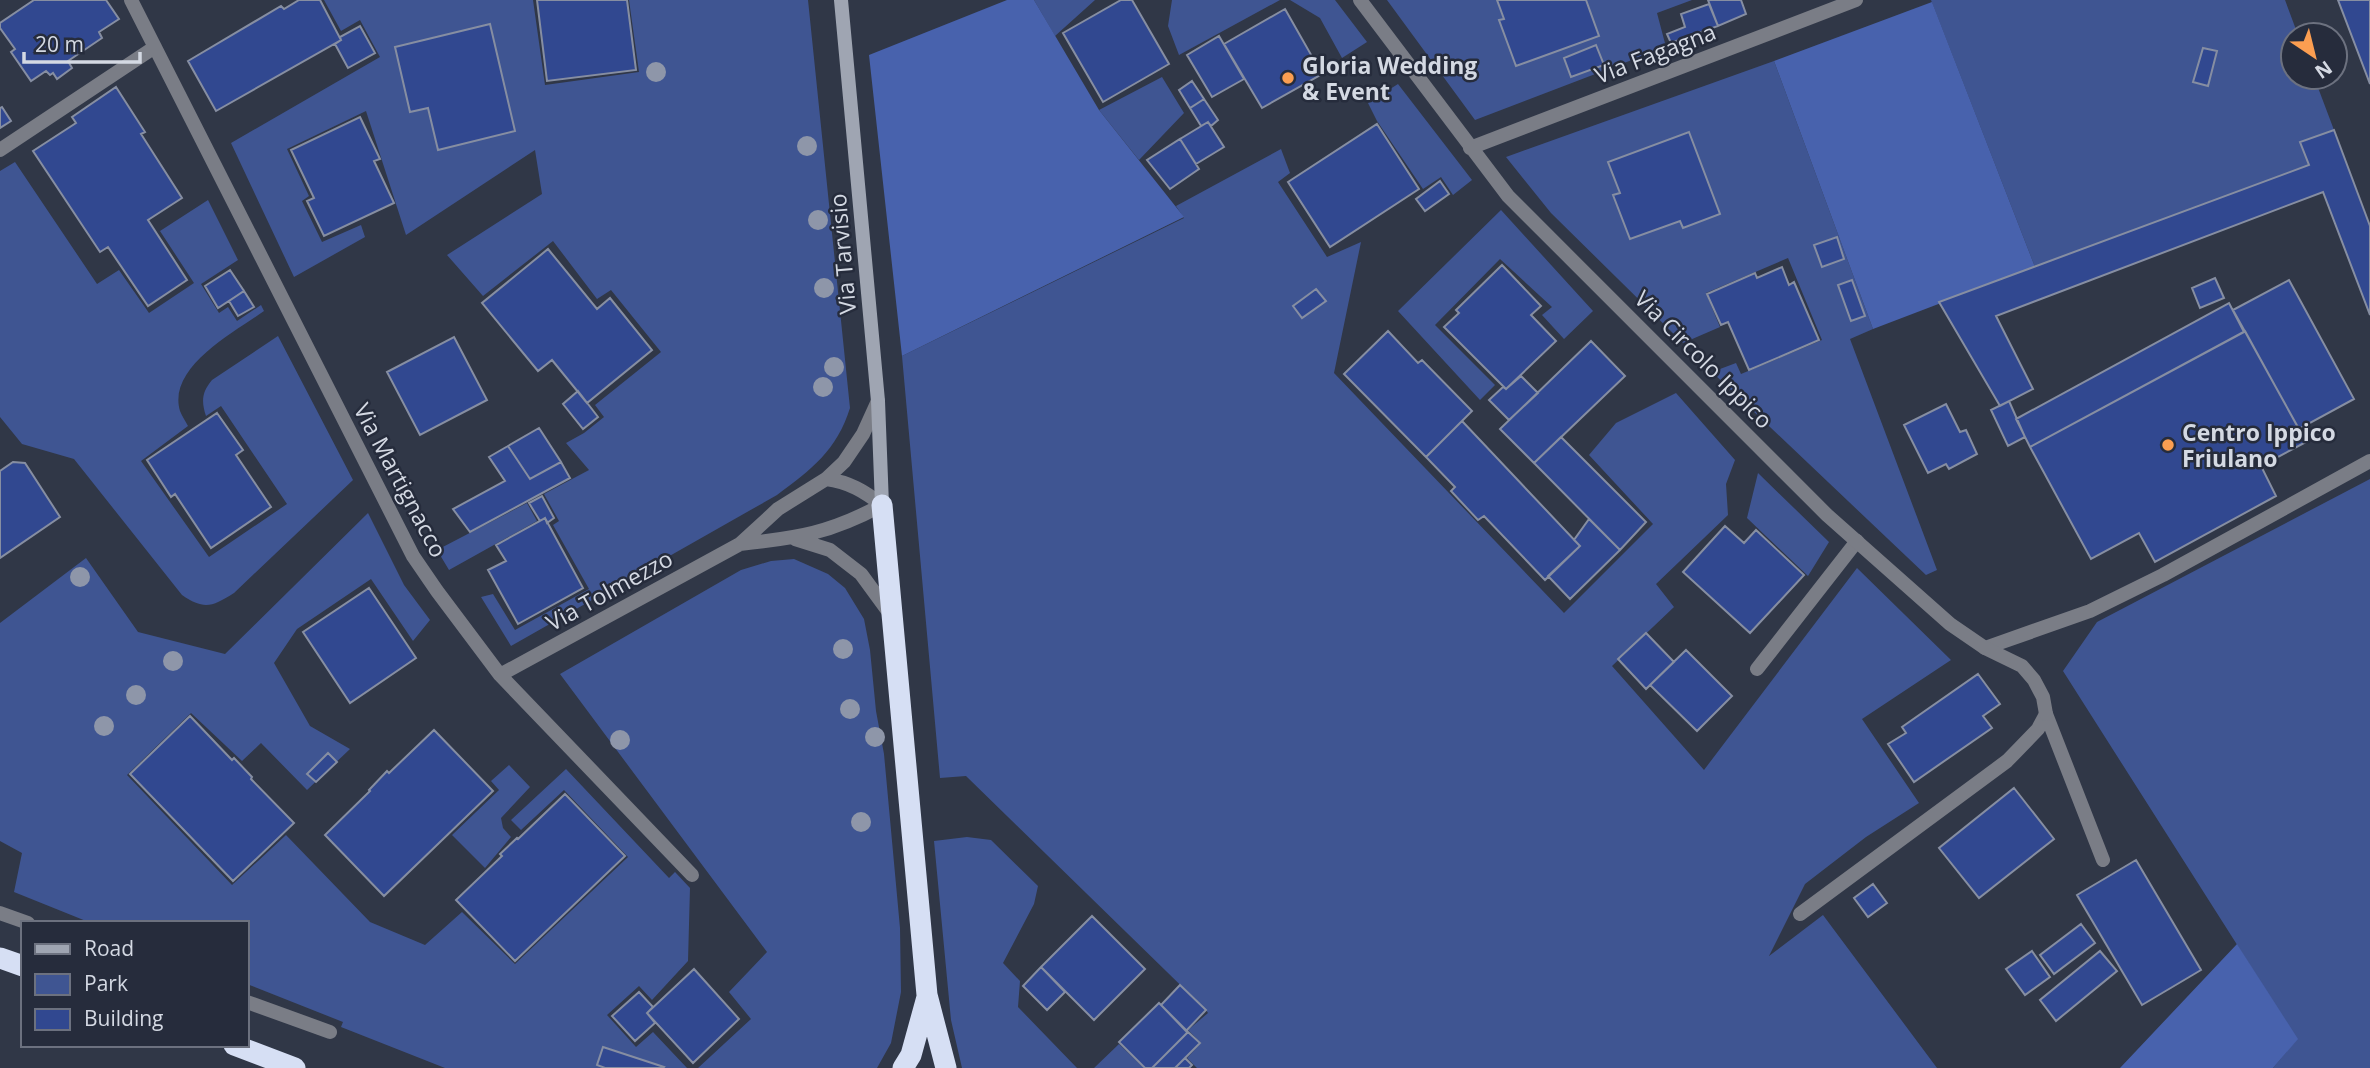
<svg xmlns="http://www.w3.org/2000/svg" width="2370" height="1068" font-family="'Open Sans',sans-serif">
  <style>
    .green { fill: #3f5592 }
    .forest { fill: #4862ad }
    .building { fill: #314890; stroke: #868ea2; stroke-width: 2 }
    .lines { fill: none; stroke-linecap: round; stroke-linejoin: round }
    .lane { stroke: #7a7d86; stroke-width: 14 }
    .street { stroke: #7a7d86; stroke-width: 14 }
    .secondary { stroke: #9fa5b2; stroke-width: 14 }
    .highway { stroke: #d6dff4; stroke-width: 21 }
    .tree { fill: #8e96a9 }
    .poi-dot { fill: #fb9e51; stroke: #262c3c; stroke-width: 2.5 }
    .labels { text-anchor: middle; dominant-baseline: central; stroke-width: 5; stroke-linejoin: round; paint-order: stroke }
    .street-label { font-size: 23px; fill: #d4d9e3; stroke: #262c3c }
    .poi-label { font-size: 23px; font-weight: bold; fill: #d4d9e3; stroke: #262c3c; text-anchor: start }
  </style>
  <rect width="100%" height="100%" fill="#303747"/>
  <!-- green -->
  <path class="green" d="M324,0H533L545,85L639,72L629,0H808L850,408C837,450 811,470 777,495L511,646L481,597L493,594L515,630L589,589L553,525L559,521L544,494L589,470L566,443L584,433L604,417L595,405L661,352L611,290L597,299L553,241L483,296L447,255L542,194L535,150L406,235L366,111L287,149L309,196L302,201L322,242L361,225L365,237L294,277L231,143L380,57L360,20L341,31Z
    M1034,0H1095L1055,36Z
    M1172,0H1280L1179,55L1168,26Z
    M1290,0H1335L1367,42L1342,58L1320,18Z
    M1387,0H1692L1657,13L1666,47L1475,120Z
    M1931,0H2285L2298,35H2293V77H2314L2334,130L2300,142L2309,165L2035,267Z
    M1774,61L1873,329L1850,339L1937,570L1926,575L1712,372L1736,363L1741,374L1822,340L1788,258L1706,293L1720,327L1683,343L1551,213L1506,157Z
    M1162,77L1184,113L1139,160L1099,110Z
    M1398,84L1472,180L1453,195L1441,177L1423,189L1377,121L1368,103Z
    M1281,149L1290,173L1278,182L1327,257L1361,242L1334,373L1564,613L1653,524L1589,455L1616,423L1676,393L1735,460L1726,484L1728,515L1656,584L1674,607L1612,666L1704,770L1857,568L1951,660L1862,719L1919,803L1866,837L1805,884L1769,956L1823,915L1937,1068H1197L1187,1058L1201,1043L1188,1030L1208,1013L1206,1010L966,776L940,778L902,356L1184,218L1176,206Z
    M15,162L97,284L119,270L149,313L194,283L160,231L208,200L238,260L201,284L219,313L228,307L237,321L261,305L264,311C235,332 167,367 180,411C182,416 186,422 188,426L141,461L209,557L287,504L221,406L206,416C201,401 202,392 212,380L278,336L353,480L234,593C212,607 204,610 182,595L74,459L22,444L0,417V171Z
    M1501,210L1593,311L1564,339L1542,315L1552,307L1500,259L1435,325L1495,385L1480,400L1398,311Z
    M1758,473L1829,542L1808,576L1747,518Z
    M2370,479V1068H2273L2297,1039L2063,671L2097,622Z
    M527,503L537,521L449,570L437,550Z
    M368,513L404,585L430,620L413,641L371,579L297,629L274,663L310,726L350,749L307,790L261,743L242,761L191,713L127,775L232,885L286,835L370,922L425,945L462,912L515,964L628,857L564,790L521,830L511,820L566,769L669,878L675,872L690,888L688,961L652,1000L639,986L607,1015L636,1047L653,1032L687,1068H445L341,1027L343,1022L247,984V923H91L14,892L22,853L0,841V623L86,558L138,632L225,654Z
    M794,559L828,574L845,588L864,619L870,650L876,711L884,754L900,928L901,992L891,1043L877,1068H698L751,1019L729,992L767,952L560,674L741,570L771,561Z
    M509,765L530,787L501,818L503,828L511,837L485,868L452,835L499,790L491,781Z
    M967,837L991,840L1038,886L1034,904L1003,963L1020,981L1018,1007L1077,1068H962L951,1020L934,841Z
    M1119,1044L1144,1068H1094Z"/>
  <!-- forest -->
  <path class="forest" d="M1007,0H1034L1099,110L1184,217L902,356L869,55Z
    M1932,2L2035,267L1873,329L1774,61Z
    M2237,944L2298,1039L2273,1068H2120Z"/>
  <!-- building -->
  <path class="building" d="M34,0H106L119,19L99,32L102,38L68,61L72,68L57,79L53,73L50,75L46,71L31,81L11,52L15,49L0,28V23Z
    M299,0H320L341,40L216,111L188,61L281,6L284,9Z
    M537,0H627L636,70L547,81Z
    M1121,0H1132L1169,64L1103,102L1063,33Z
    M1497,0H1586L1599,36L1516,66L1499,20L1504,19Z
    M1708,0H1741L1746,14L1718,26Z
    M2338,0H2370V84Z
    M1709,4L1718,26L1671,43L1667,34L1685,27L1681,14Z
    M1285,9L1322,74L1262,108L1224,44Z
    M490,24L515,131L438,150L428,108L410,112L395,47Z
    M360,26L375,53L348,68L335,44L341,40L340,37Z
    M1219,36L1244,79L1212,97L1187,55Z
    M1596,45L1604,65L1571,77L1564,58Z
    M2203,48L2217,51L2208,86L2193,82Z
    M1192,81L1204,99L1190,108L1179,90Z
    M116,87L145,132L141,134L182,198L148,220L187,280L148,306L108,247L100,252L33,151L76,123L72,117Z
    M1204,99L1218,120L1211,126L1208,122L1201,126L1190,108Z
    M2,107L11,121L0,128V108Z
    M360,117L380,159L374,161L394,203L324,236L307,201L314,198L291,150Z
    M1208,122L1224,147L1196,164L1180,139Z
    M1377,124L1419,189L1330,247L1288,182Z
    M2334,130L2370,226V315L2323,192L1996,316L2033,389L2000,406L1939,302L2309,165L2300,142Z
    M1689,132L1720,214L1683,228L1680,221L1630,239L1613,195L1620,193L1608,162Z
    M1180,139L1199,169L1170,189L1147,160Z
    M1440,181L1449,194L1425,211L1416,199Z
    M1837,237L1844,259L1822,267L1814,245Z
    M548,249L597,309L610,298L652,350L587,403L552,360L538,371L482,303Z
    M1502,265L1541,306L1531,315L1556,341L1506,389L1444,327L1459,313L1456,310Z
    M1782,267L1789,285L1794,282L1819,340L1749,370L1728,322L1721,325L1707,294L1755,273L1757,278Z
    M230,270L244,291L218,308L205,286Z
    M2215,278L2224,298L2200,308L2192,288Z
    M1852,280L1865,316L1851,321L1838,285Z
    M2289,280L2354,399L2299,429L2233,310Z
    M1316,289L1326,301L1302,318L1293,306Z
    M244,291L254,307L238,316L229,301Z
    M2229,303L2244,332L2030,447L2016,419Z
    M1388,331L1418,363L1422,360L1472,411L1426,457L1344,374Z
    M2245,331L2306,442L2261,466L2276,496L2155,562L2139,533L2091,559L2030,447Z
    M454,337L487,400L420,435L387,372Z
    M1591,341L1625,376L1534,463L1500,429Z
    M1521,376L1538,393L1509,420L1489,400L1503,387L1506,389Z
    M578,391L598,417L583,429L563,404Z
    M2009,401L2025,437L2008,446L1991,410Z
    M1946,404L1960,432L1966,430L1977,454L1949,469L1946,464L1928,473L1904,425Z
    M217,413L243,450L236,455L271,507L211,548L175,494L171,497L147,460Z
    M1462,421L1580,546L1545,580L1484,516L1478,520L1451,491L1455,487L1426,457Z
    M539,428L561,462L530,479L508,446Z
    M1561,437L1646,522L1620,550L1534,463Z
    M508,446L530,479L561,462L570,478L470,532L453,509L505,481L489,457Z
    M13,462L25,463L60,517L0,558V471Z
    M542,496L554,518L547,523L545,518L540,521L529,503Z
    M545,518L583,588L518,624L488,570L506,561L496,545Z
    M1589,519L1620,550L1570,599L1548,576L1580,546L1574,540Z
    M1725,526L1744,543L1756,530L1804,575L1750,633L1683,572Z
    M369,588L416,658L350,703L303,632Z
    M1646,633L1674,662L1646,689L1618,659Z
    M1686,650L1732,696L1697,731L1650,685Z
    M1978,674L2000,704L1983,716L1992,728L1914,782L1888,744L1906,733L1902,727Z
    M190,716L232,760L234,758L252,777L251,779L294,823L233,881L130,774Z
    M434,730L493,791L384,896L325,835L370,791L369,790L387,771L389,773Z
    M328,753L337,762L316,782L307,774Z
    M2014,788L2054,839L1979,898L1939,848Z
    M565,794L625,856L515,961L456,900L502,856L500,854L517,838L518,839Z
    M2136,860L2201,970L2142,1005L2077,895Z
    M1873,884L1887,903L1868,917L1854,898Z
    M1092,916L1145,969L1094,1020L1041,967Z
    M2081,924L2095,943L2054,974L2040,955Z
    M2032,951L2050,977L2025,995L2006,969Z
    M2100,951L2117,971L2056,1021L2040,1000Z
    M1041,967L1065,992L1047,1010L1023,986Z
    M694,969L739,1019L693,1063L647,1013Z
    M1180,985L1206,1010L1186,1031L1161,1005Z
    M639,992L653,1007L647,1013L655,1023L635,1041L612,1016Z
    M1159,1003L1188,1032L1152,1068H1145L1119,1042Z
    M1188,1032L1200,1043L1175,1068H1152Z
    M603,1047L664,1067L663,1068H605L597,1065Z
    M1185,1058L1192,1065L1189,1068H1175Z"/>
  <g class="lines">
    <!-- lane -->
    <path class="lane" d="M1985,648L2090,611L2163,575L2370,461
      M1757,669L1857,541
      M2046,714L2103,860
      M0,913L28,923
      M1800,914L2007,761L2038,729L2046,714
      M247,1002L330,1032"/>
    <!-- street -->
    <path class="street" d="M131,0L413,556L437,591L500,675L692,875
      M1360,0L1508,196L1827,515L1950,624L1985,648L2022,666L2034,680L2043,697L2046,714
      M1470,148L1856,0
      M0,150L155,47
      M795,539L830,550L861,574L891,615
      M740,544C798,538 830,533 882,505C864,491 849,482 826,479
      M500,675L740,544L778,509L826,479L844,462L863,434L878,401"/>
    <!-- secondary -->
    <path class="secondary" d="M841,0L878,401L882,505"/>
    <!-- highway -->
    <path class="highway" d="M882,505L927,995L946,1068
      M0,958L23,966
      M234,1045L295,1068
      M903,1068L911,1055L927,997"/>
  </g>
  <!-- trees -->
  <g class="tree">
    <circle cx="656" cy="72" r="10"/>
    <circle cx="807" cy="146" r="10"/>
    <circle cx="818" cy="220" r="10"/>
    <circle cx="824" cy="288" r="10"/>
    <circle cx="834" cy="367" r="10"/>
    <circle cx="823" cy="387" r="10"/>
    <circle cx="80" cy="577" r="10"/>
    <circle cx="843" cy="649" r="10"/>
    <circle cx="173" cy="661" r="10"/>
    <circle cx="136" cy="695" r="10"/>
    <circle cx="850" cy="709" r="10"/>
    <circle cx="104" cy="726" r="10"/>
    <circle cx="875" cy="737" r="10"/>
    <circle cx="620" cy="740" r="10"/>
    <circle cx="861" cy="822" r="10"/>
  </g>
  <!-- markers -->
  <g class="poi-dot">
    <circle cx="1288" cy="78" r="7"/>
    <circle cx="2168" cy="445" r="7"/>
  </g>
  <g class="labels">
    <!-- street labels -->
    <g class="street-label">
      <text transform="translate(1655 53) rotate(-21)">Via Fagagna</text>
      <text transform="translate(842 254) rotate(-95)">Via Tarvisio</text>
      <text transform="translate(1704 359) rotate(45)">Via Circolo Ippico</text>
      <text transform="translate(401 480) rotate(62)">Via Martignacco</text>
      <text transform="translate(609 590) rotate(-29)">Via Tolmezzo</text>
    </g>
    <!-- poi labels -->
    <g class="poi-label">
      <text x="1302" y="65">Gloria Wedding<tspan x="1302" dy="26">&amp; Event</tspan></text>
      <text x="2182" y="432">Centro Ippico<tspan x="2182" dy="26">Friulano</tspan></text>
    </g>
  </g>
  <!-- legend -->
  <rect x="21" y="921" width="228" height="126" fill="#262c3c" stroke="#6c717f" stroke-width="2"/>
  <rect x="35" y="944" width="35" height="10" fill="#9fa5b2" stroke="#6c717f" stroke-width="2"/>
  <text x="84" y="956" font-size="21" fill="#d4d9e3">Road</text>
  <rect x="35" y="974" width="35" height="21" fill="#3f5592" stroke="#6c717f" stroke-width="2"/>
  <text x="84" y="991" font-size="21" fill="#d4d9e3">Park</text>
  <rect x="35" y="1009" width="35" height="21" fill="#314890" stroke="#6c717f" stroke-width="2"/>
  <text x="84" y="1026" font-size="21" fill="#d4d9e3">Building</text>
  <!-- north arrow -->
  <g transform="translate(2314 56) rotate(145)"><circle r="33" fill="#262c3c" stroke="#6c717f" stroke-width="2"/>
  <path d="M0-5L12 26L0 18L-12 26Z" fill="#fb9e51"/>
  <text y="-10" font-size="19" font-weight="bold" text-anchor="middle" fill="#d4d9e3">N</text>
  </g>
  <!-- scale -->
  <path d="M24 52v10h116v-10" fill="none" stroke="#d4d9e3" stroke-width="3.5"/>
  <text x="35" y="52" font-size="21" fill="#d4d9e3" stroke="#262c3c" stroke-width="5" paint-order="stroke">20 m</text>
</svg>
